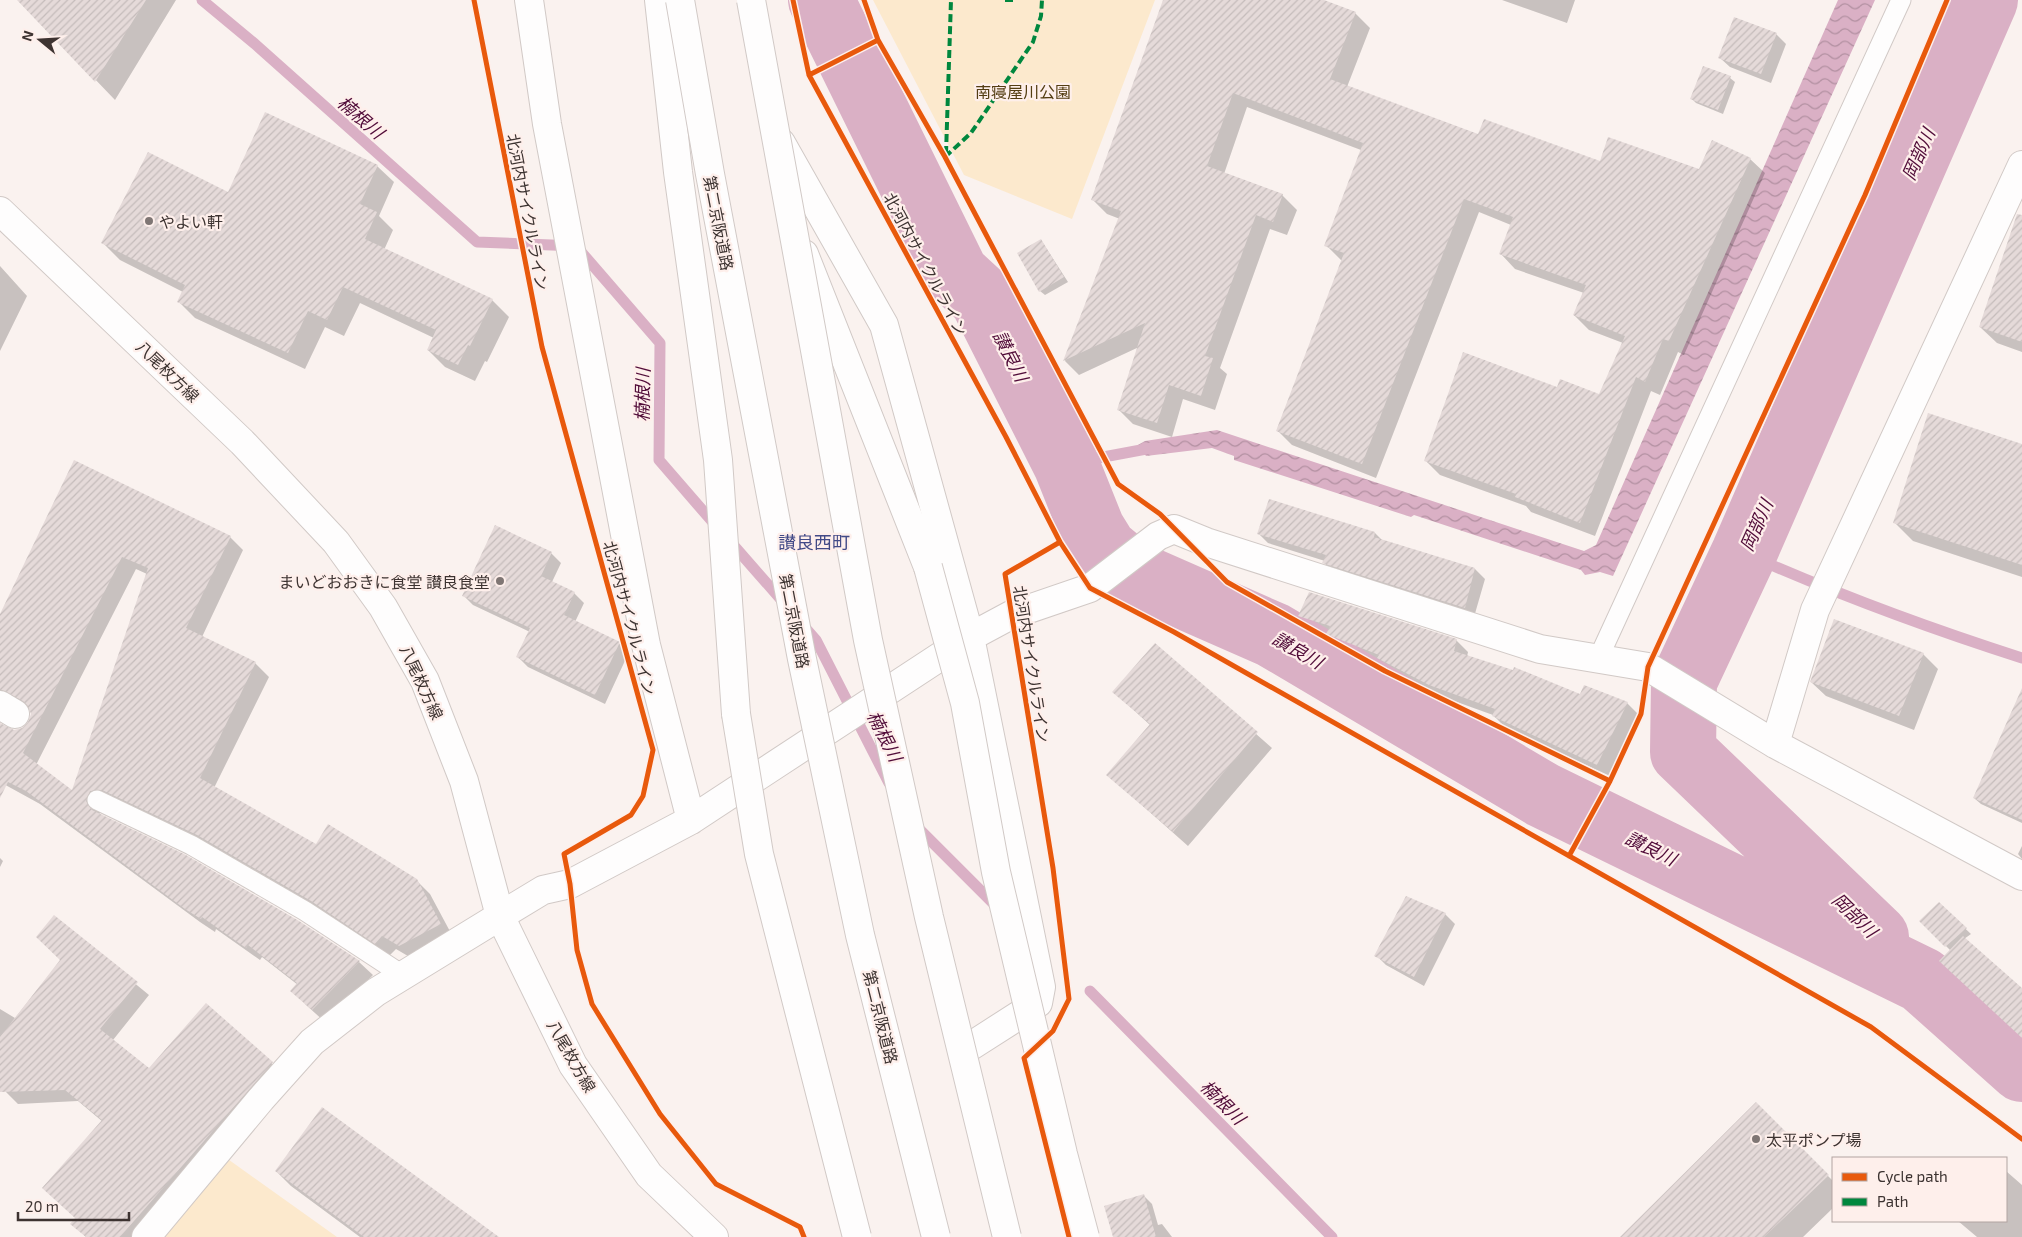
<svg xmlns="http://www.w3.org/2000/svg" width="2022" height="1237" font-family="'Exo 2','Noto Sans JP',sans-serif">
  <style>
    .park { fill: #fce9cd }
    .water { fill: url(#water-waves) }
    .shadow { fill: #0003; fill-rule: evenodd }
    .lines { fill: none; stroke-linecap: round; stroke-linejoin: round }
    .stream { stroke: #dab0c5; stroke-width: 11 }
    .river { stroke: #dab0c5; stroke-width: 66 }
    .building { fill: url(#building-hatch); fill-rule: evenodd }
    .service-casing { stroke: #d1c9c6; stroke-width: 21 }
    .minor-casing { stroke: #d1c9c6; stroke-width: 30 }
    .tertiary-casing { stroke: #d1c9c6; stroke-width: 30 }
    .primary-casing { stroke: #d1c9c6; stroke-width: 30 }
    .motorway-casing { stroke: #d1c9c6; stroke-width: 30 }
    .service { stroke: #fefdfd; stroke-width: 19 }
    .minor { stroke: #fefdfd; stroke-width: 28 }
    .tertiary { stroke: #fefdfd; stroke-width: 28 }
    .primary { stroke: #fefdfd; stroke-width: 28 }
    .motorway { stroke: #fefdfd; stroke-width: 28 }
    .motorway-bridge-casing { stroke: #d1c9c6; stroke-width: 30; stroke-linecap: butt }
    .motorway-bridge { stroke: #fefdfd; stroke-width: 28 }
    .quiet { stroke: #00873e; stroke-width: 4; stroke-dasharray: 8 4; stroke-linecap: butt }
    .cycleway-casing { stroke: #feefeb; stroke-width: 8 }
    .cycleway { stroke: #e8590c; stroke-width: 5 }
    .poi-dot { fill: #7f7674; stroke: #feefeb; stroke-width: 2 }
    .labels { text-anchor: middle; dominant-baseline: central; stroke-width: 4.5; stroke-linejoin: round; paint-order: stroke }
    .park-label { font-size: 16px; fill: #543d12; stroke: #feefeb }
    .street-label { font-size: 16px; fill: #3d3331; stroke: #feefeb }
    .poi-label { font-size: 16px; fill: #3d3331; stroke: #feefeb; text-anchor: start }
    .water-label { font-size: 18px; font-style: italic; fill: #510c39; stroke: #feefeb }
    .neighbourhood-label { font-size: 18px; fill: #424a87; stroke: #feefeb }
  </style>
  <defs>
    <pattern id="water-waves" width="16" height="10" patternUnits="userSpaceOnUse" patternTransform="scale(1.25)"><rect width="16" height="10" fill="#dab0c5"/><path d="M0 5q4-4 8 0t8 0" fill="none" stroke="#b290a1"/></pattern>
    <pattern id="building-hatch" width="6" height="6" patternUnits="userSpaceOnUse" patternTransform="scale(1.25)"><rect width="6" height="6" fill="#e5dad9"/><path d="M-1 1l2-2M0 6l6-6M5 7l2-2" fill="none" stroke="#c5bcbb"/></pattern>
  </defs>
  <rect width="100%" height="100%" fill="#faf2ef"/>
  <!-- park -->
  <path class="park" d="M873,0H1155L1072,219L964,175Z
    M218,1152L337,1237H146Z"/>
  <!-- water -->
  <path class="water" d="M1838,0H1875L1613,576L1600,572L1585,575L1581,570L1414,515L1411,517L1234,460V456L1212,448L1146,456L1138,445L1145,441L1217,430L1584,551L1596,545Z"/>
  <!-- shadow -->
  <path class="shadow" d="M19,0H176L115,100Z
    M1164,0H1320L1355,13L1370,28L1347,87L1479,136L1601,162L1699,171L1750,159L1765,173L1684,355L1678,352L1660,395L1651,391L1595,536L1531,512L1526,506L1440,475L1425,460L1558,389L1600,396L1623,343L1589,330L1574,315L1584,293L1515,269L1501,254L1511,225L1479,212L1376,478L1292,445L1277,430L1342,261L1326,245L1361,150L1247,107L1224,174L1282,195L1297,210L1287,235L1270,229L1220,368L1227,374L1215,410L1183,399L1172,437L1133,424L1119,410L1139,347L1079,375L1065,361L1120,219L1107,214L1092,199Z
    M1502,0H1575L1567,23Z
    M1776,34L1786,44L1771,83L1730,67L1720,58Z
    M1730,78L1735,82L1723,114L1696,103L1692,99Z
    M377,166L394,182L379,216L393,230L384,250L492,300L509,317L487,362L485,361L475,381L445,367L428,350L434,338L360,303L344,336L325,327L305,369L195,318L178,301L183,292L120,260L103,243L228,194Z
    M2022,231V352L1997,343L1980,327Z
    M1041,240L1068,282L1045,295L1040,291Z
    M0,266L27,296L0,351Z
    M2022,445V577L1913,541L1894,522Z
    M74,462L230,537L243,550L202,637L255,663L269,677L214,788L317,846L416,880L430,894L453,937L413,959L396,949L389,956L104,804L99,815L298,922L359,962L373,975L326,1023L305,1004L298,985L262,957L260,960L216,929L215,932L200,922L40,804L0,782V724L15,731L24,728L29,723L32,715L31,710L15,702L0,710V617ZM136,569L147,574L73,792L36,765Z
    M1258,533H1375L1382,540L1475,569L1485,579L1474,617L1334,572L1324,563L1325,561L1268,543Z
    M551,553L561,563L552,582L574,593L584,603L575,622L619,643L629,652L605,704L528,667L518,657L530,632L473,605L463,595Z
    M1300,616L1456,640L1468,652L1467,657L1581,696L1627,703L1639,715L1610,776L1506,728L1493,715L1443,697L1391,670L1384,663L1340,645L1327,633L1312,628Z
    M1155,645L1272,748L1188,846L1108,775L1150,725L1114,692Z
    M1923,654L1938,669L1914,730L1826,696L1811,682Z
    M2022,694V823L1981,804L1974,798Z
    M2022,846V859L2018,854Z
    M0,858L3,861L0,867Z
    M1939,904L1971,934L1964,939L2022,990V1042L1997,1019L2000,1016L1951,951L1921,921Z
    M1445,914L1455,924L1424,986L1386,965L1376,955Z
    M54,917L149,995L113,1040L149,1069L206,1004L284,1075L142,1237H86L72,1224L77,1219L103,1122L78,1101L18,1104L6,1092L0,1081V1009L15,1018L61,960Z
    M1756,1104L1833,1181V1208L1803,1237H1622Z
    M276,1171L494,1237H360L291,1186Z
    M2006,1171L2022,1185V1237H1977L1958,1221H2006Z
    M1144,1196L1152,1204L1158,1225L1162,1224L1172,1237H1116Z"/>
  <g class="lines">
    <!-- stream -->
    <path class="stream" d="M202,0L255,44L477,242L576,246L660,343L659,460L717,527
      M1066,464L1157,447
      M728,539L785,604
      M1744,553C1834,593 1928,628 2022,658
      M802,624L816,640L889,783
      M914,824L998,908
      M1090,991L1332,1237"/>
    <!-- river -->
    <path class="river" d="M821,0L956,274L982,298L1066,464L1092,529L1105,550L1134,574L1273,635L1543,795L1922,980L2022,1069
      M1876,937L1683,752L1684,681L1744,553L1985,0"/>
  </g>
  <!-- building -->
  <path class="building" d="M17,0H146L95,82Z
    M1163,0H1324L1356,12L1330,79L1478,134L1484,119L1600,161L1608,137L1699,169L1712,140L1751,158L1669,341L1663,339L1645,382L1636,377L1580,523L1515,497L1516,494L1424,461L1463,352L1557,387L1560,379L1599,394L1625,336L1573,315L1586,285L1499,254L1513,217L1464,199L1362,464L1276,431L1344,253L1324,246L1363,143L1233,93L1207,166L1283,194L1273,222L1256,215L1205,356L1213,358L1201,396L1169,385L1157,423L1117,410L1145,323L1063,361L1121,211L1091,200Z
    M1734,17L1777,33L1761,74L1718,58Z
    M1703,66L1731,76L1718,110L1690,99Z
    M265,112L378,165L360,204L377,212L365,239L493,299L470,346L468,345L458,365L427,350L436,330L343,287L327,320L308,311L288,353L177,302L185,285L101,243L148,152L228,192Z
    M2017,214L2022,215V342L1979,327Z
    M1041,239L1064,277L1039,292L1017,253Z
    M1928,413L2022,444V565L1893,523Z
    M74,460L231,536L186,628L256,662L200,778L316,844L328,824L417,879L441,924L399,946L382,936L375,944L311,901L197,835L102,790L90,791L86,801L92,810L186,855L299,921L360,961L312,1010L290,991L297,983L248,945L246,948L202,917L201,919L185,909L26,791L8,782L0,798V723L14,730L22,728L28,722L31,714L28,706L23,701L0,689V614ZM122,557L148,568L72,790L23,753Z
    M1269,499L1375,532L1374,537L1475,568L1465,608L1322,563L1326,555L1257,534Z
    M495,525L552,552L541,576L575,592L564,615L620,642L595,695L516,657L530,628L462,596Z
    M1309,592L1457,639L1454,651L1513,670L1514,667L1580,694L1584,685L1628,702L1597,765L1492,716L1495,709L1429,685L1377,658L1379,655L1326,634L1330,626L1298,616Z
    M1834,619L1924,653L1899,716L1810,682Z
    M1155,643L1258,732L1173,832L1106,775L1150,724L1112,692Z
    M2022,688V820L1973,798Z
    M1406,896L1446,913L1414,977L1374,956Z
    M1939,902L1967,928L1945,947L1919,921Z
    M54,915L138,982L100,1029L149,1068L206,1003L273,1062L120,1237H86L70,1224L75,1218L42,1188L102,1120L65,1090L0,1092V1037L60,960L36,937Z
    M1963,936L2022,988V1038L1939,961Z
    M1756,1102L1829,1175L1764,1237H1620Z
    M322,1107L499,1237H364L275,1171Z
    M1144,1194L1156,1237H1113L1104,1206Z"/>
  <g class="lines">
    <!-- service casing -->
    <g class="service-casing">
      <path id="service" d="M1598,659L1901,0
        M97,800L191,845L305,911L404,976"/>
    </g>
    <!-- minor casing -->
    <g class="minor-casing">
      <path id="minor" d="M529,0L547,124L646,645L691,820
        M781,143L884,325L970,637L1041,987L1038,1003L971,1046
        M0,705L15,714
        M1775,744L1815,610L2022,165
        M500,916L543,890L570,884L691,820L970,637L1011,615L1090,588L1158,536L1174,529L1206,542L1540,649L1648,667L1775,744L2022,876"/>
    </g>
    <!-- tertiary casing -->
    <g class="tertiary-casing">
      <path id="tertiary" d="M146,1237L261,1099L312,1042L376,992L500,916"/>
    </g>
    <!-- primary casing -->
    <g class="primary-casing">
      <path id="primary" d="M0,211L242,442L336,542L383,607L425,681L464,781L500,916L573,1065L649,1175L714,1237"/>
    </g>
    <!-- motorway casing -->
    <g class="motorway-casing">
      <path id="motorway" d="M659,0L678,172L718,460L736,714
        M804,254L928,567"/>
    </g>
    <!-- service -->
    <use href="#service" class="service"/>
    <!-- minor -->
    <use href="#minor" class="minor"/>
    <!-- tertiary -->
    <use href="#tertiary" class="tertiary"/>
    <!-- primary -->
    <use href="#primary" class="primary"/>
    <!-- motorway -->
    <use href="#motorway" class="motorway"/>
    <!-- motorway-bridge casing -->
    <g class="motorway-bridge-casing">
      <path id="motorway-bridge" d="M680,0L710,174L802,659L860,935L936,1237
        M751,0L868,640L929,917L1007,1237
        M928,567L965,703L996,872L1063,1154L1085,1237
        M736,714L759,854L857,1237"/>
    </g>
    <!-- motorway-bridge -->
    <use href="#motorway-bridge" class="motorway-bridge"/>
    <!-- quiet -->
    <path class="quiet" d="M1005,0H1017
      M946,154L951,0
      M945,157L971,133L1033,42L1041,16L1042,0"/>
    <!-- cycleway casing -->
    <g class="cycleway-casing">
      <path id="cycleway" d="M474,0L542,347L653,750L643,796L631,815L564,854L570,884L577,950L592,1004L660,1114L716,1184L800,1227L804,1237
        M793,0L809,75
        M864,0L878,40L809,75L1006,437L1060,542L1005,574L1053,868L1069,999L1053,1031L1024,1058L1069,1237
        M878,40L945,157L1118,484L1160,514L1227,582L1385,671L1610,781
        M1060,542L1090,588L1174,632L1871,1027L2022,1139
        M1569,856L1610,781L1641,714L1648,667L1865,195L1947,0"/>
    </g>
    <!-- cycleway -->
    <use href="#cycleway" class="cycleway"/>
  </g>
  <!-- markers -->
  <g class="poi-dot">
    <circle cx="149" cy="221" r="5"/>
    <circle cx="500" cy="581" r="5"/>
    <circle cx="1756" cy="1139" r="5"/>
  </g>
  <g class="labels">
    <!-- park labels -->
    <g class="park-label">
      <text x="1023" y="91">南寝屋川公園</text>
    </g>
    <!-- street labels -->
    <g class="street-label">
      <text transform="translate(528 212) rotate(79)">北河内サイクルライン</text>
      <text transform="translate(719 223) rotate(79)">第二京阪道路</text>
      <text transform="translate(926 264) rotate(62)">北河内サイクルライン</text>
      <text transform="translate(168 371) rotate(44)">八尾枚方線</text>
      <text transform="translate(630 618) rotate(75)">北河内サイクルライン</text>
      <text transform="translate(795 621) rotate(79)">第二京阪道路</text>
      <text transform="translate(1032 664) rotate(81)">北河内サイクルライン</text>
      <text transform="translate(422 682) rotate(65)">八尾枚方線</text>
      <text transform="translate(881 1017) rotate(76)">第二京阪道路</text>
      <text transform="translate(572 1056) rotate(60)">八尾枚方線</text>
    </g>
    <!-- poi labels -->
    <g class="poi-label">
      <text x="159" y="221">やよい軒</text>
      <text x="490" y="581" text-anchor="end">まいどおおきに食堂 讃良食堂</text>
      <text x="1766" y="1139">太平ポンプ場</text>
    </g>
    <!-- water labels -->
    <g class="water-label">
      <text transform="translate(361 117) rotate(41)">楠根川</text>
      <text transform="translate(1918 154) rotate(-66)">岡部川</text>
      <text transform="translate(1011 356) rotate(63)">讃良川</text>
      <text transform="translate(642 395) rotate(-89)">楠根川</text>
      <text transform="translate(1756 525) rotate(-66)">岡部川</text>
      <text transform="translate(1298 650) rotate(30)">讃良川</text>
      <text transform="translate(885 736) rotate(63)">楠根川</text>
      <text transform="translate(1651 848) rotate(26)">讃良川</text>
      <text transform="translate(1855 915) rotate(44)">岡部川</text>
      <text transform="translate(1223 1102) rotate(45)">楠根川</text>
    </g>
    <!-- neighbourhood labels -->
    <g class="neighbourhood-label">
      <text x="814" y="542">讃良西町</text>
    </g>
  </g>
  <!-- legend -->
  <rect x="1832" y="1157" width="175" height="65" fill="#feefeb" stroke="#b1a4a1"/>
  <rect x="1842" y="1173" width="25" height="8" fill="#e8590c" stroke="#b1a4a1"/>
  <text x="1877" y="1182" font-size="15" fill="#3d3331">Cycle path</text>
  <rect x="1842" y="1198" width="25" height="8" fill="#00873e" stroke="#b1a4a1"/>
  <text x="1877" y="1207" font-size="15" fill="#3d3331">Path</text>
  <!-- north arrow -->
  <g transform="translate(40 40) rotate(288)" stroke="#feefeb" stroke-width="4" paint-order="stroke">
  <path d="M0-4L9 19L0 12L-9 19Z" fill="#3d3331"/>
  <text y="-8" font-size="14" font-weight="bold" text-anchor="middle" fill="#3d3331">N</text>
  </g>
  <!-- scale -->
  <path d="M18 1212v8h111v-8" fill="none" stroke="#3d3331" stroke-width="2.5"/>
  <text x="25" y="1212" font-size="15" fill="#3d3331" stroke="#feefeb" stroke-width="4" paint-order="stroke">20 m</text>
</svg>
